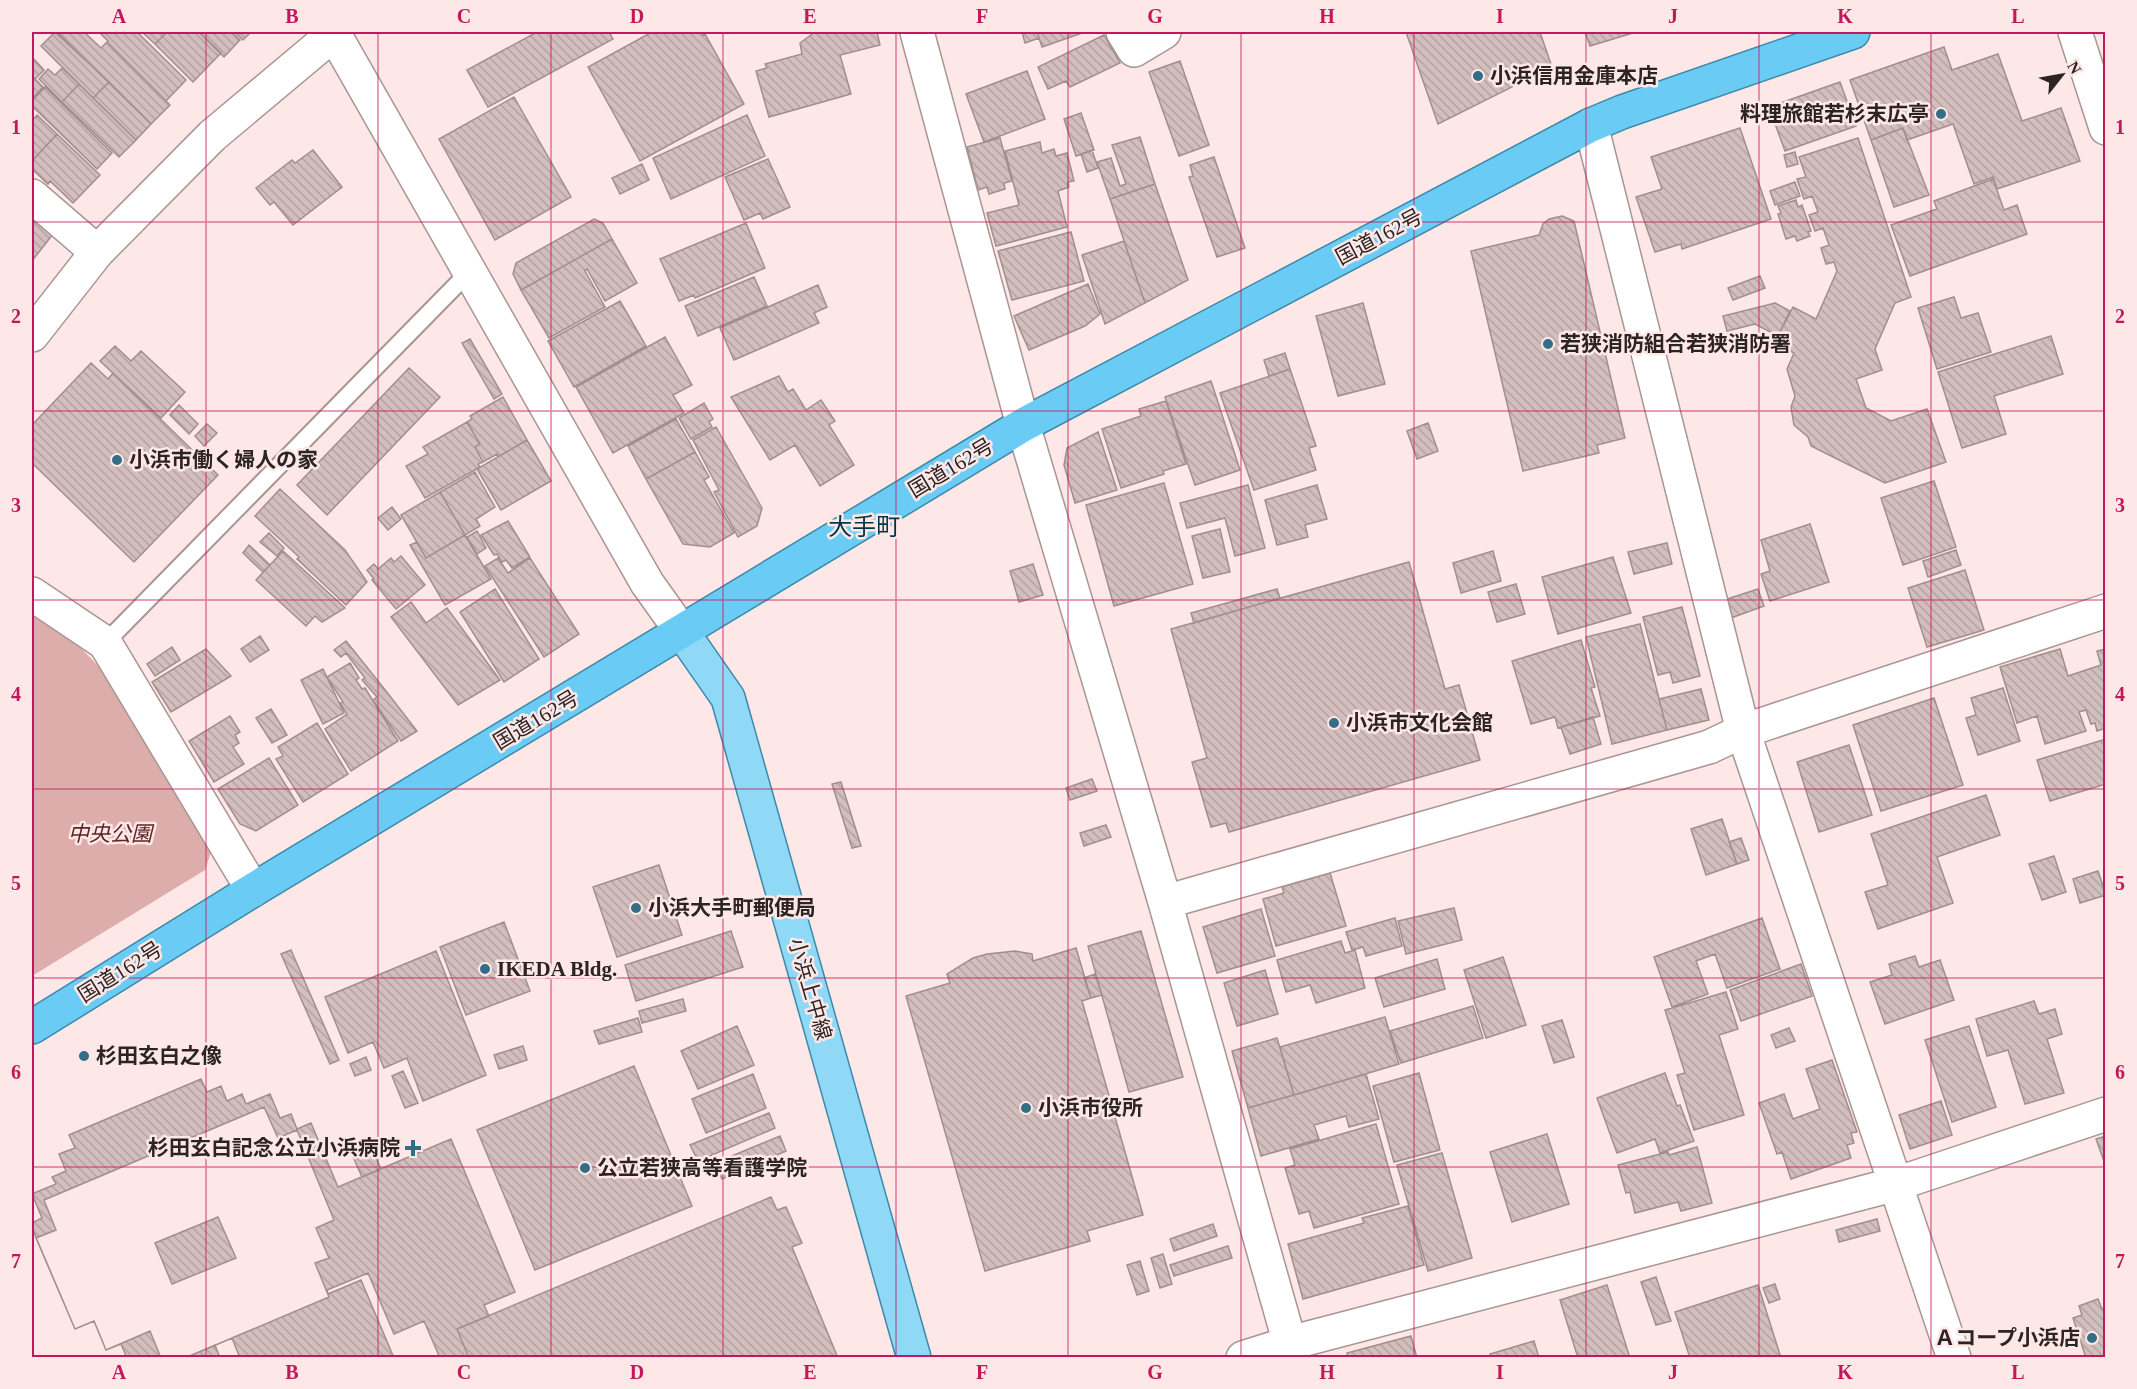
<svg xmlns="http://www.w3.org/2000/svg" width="2137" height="1389" font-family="'Times New Roman','Noto Sans JP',serif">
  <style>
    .park { fill: #dcadab }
    .building { fill: url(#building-back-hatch); stroke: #a18e8d; stroke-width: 1.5; fill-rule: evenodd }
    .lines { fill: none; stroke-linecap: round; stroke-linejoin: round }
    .service-casing { stroke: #a99594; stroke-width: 20 }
    .minor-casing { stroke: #a99594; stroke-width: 36 }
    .tertiary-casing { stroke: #a99594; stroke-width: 36 }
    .primary-casing { stroke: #3c89aa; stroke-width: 36 }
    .trunk-casing { stroke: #3c89aa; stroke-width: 36 }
    .service { stroke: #fff; stroke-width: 16 }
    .minor { stroke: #fff; stroke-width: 33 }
    .tertiary { stroke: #fff; stroke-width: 33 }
    .primary { stroke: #8fd9f7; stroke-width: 33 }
    .trunk { stroke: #6accf4; stroke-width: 33 }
    .grid { fill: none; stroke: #c2185b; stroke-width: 1.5; stroke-opacity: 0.55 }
    .poi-dot { fill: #336d86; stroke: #fde8e7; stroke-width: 2 }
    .labels { text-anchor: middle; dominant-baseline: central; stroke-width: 5; stroke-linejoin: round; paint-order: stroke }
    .poi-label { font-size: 21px; font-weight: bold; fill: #2c2423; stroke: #fde8e7; text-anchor: start }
    .street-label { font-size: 21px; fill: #2c2423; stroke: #fde8e7 }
    .park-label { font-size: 21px; font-style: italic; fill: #5e2223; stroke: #fde8e7 }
    .quarter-label { font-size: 24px; fill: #003447; stroke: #fde8e7 }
    .neatline { fill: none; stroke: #c2185b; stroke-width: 2 }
    .grid-label { font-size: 20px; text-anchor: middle; font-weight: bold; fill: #c2185b }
  </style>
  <defs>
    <pattern id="building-back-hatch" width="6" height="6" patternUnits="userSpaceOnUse" patternTransform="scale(1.5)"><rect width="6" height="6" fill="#d2bebc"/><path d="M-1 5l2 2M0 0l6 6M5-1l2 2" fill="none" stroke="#b4a3a1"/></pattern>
  </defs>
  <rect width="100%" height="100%" fill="#fde8e7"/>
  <!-- park -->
  <path class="park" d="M32,615L81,648L101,669L212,849L205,870L32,976Z"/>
  <!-- building -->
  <path class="building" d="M55,32L109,82L93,98L41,46Z
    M57,32H84L101,48L107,42L170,105L151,124Z
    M99,32H137L186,80L166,101L107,42L108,41Z
    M142,32H167L155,44Z
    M167,32H199L221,53L193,82L155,44Z
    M199,32H232L240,40L224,57Z
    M235,32H251L243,40Z
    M537,32H609L613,39L488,107L467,70Z
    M652,32H701L703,35L705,34L744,104L640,161L588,67Z
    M815,32H877L880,45L840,55L851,94L769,117L756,71L767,68L765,64L802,54L800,43Z
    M1022,32H1037L1039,38L1025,43Z
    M1037,32H1085L1042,47Z
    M1406,32H1540L1552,67L1438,124Z
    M1585,32H1636L1590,46Z
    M1104,35L1120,63L1070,87L1066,81L1048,89L1038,67Z
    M1944,47L1952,70L1998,54L2022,121L2061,108L2080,161L1997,189L1993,177L1974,184L1953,124L1907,140L1903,128L1871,140L1850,80Z
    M32,57L44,70L35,79L32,76Z
    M1180,61L1209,145L1179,156L1149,72Z
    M62,68L79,84L62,102L39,79L48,69L55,75Z
    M1027,71L1045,119L984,142L966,94Z
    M32,76L43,87L32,99Z
    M109,82L151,124L136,140L93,98Z
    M1840,82L1856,126L1785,151L1769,107Z
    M79,84L136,140L119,157L62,102Z
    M45,87L112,153L97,169L32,106V101Z
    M514,97L571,197L495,240L439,139Z
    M1081,113L1094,150L1076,156L1064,119Z
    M37,115L57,134L32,161V121Z
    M747,115L765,156L671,199L653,158Z
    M1740,128L1771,219L1682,249L1681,244L1655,252L1636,197L1662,189L1651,157Z
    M1903,128L1929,195L1894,207L1871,140Z
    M57,134L100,175L73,203L50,181L48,184L32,169V161Z
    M1140,137L1155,184L1110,199L1097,162L1111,158L1120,186L1126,184L1112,145Z
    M1000,138L1012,181L1004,183L1005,189L989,194L987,187L978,190L967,147Z
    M1858,138L1911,297L1895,303L1875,349L1882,370L1856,379L1866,408L1891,421L1927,409L1946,462L1885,483L1811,446L1808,437L1794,425L1791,407L1795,396L1787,369L1794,353L1775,342L1793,307L1816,319L1837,271L1834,262L1826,264L1821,248L1829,245L1823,228L1815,231L1809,215L1818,212L1812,196L1804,199L1797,179L1806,177L1799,157Z
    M1040,142L1042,153L1054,149L1056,156L1067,153L1074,181L1068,182L1069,187L1058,191L1067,227L996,246L987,213L1019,205L1005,151Z
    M313,150L342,187L293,225L274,202L270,205L256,188L292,160L295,163Z
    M1092,150L1098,168L1087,172L1081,154Z
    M1795,152L1798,164L1787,167L1784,155Z
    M1214,157L1245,248L1217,257L1189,177L1193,176L1190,165Z
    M768,159L790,207L763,219L760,213L744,220L725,177Z
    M642,164L649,180L620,194L612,178Z
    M1993,179L2004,210L2017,205L2027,234L1910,276L1891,225L1937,209L1934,201Z
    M1795,182L1800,196L1775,205L1770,191Z
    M1155,184L1188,280L1145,303L1110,199Z
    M1796,200L1798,207L1802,205L1811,231L1808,232L1810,236L1797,241L1795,236L1786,239L1778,214L1781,213L1778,206Z
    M32,216L53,234L32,261Z
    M1562,216L1574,221L1625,438L1597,445L1599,453L1523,471L1471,251L1539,235L1543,224L1549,219Z
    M594,219L603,223L612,239L521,290L513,274L516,263Z
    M746,223L765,268L695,298L694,295L679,301L660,259Z
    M1071,232L1084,281L1012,300L998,251Z
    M612,239L637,283L605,301L587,269L585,271L605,307L549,338L521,290Z
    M1124,241L1145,303L1105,324L1082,255Z
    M1760,276L1765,288L1733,300L1728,288Z
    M754,277L767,306L698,336L685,306Z
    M1088,284L1100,314L1085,326L1029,350L1014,316Z
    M818,285L827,307L814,313L819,323L734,360L720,328Z
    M1954,297L1961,318L1978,313L1991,352L1937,369L1918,308Z
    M620,301L646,346L574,387L548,341Z
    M1363,303L1385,384L1338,396L1316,316Z
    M1775,303L1790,311L1778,336L1755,324L1727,331L1723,316Z
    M2051,336L2063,374L1994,396L2006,434L1962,448L1938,372Z
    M665,337L692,385L673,395L684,413L613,453L576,387Z
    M470,339L502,394L494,399L462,343Z
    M115,346L131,361L141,351L185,392L161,418L100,361Z
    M1285,353L1290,369L1269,376L1264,360Z
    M91,363L108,379L113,373L218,475L134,562L32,463V425Z
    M409,368L440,397L327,515L297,485Z
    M1290,369L1316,446L1309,448L1316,470L1254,490L1220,393Z
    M779,376L788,392L793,389L806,410L821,400L835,421L829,425L854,465L820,486L795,445L770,460L731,397Z
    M1211,381L1240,470L1195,485L1165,397Z
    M503,397L527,440L498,457L497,454L483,462L475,447L480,444L467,422L472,419L470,416Z
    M1166,401L1186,464L1163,471L1164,474L1121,488L1102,429L1141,416L1139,409Z
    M704,403L713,419L709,422L712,427L691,439L679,418Z
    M179,405L198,424L189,434L170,415Z
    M676,419L695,452L646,479L628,446Z
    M467,422L480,444L475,447L483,462L478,464L480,467L425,498L406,466L428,454L423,447Z
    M1428,423L1438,451L1417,459L1407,431Z
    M207,424L217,433L204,446L195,436Z
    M716,427L762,508L757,526L738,537L714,492L719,490L693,440Z
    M1098,432L1117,490L1075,503L1064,465L1067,448Z
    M527,440L551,481L501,510L477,469Z
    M695,452L709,477L704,480L734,533L710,547L683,544L646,479Z
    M475,472L495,507L476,519L480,526L465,535L440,492Z
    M1934,481L1956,547L1903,565L1881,498Z
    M1164,483L1193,584L1114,606L1086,505Z
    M1248,485L1265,548L1235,556L1225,518L1187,528L1180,503Z
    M1317,485L1327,519L1305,525L1308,537L1277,545L1265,500Z
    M280,489L345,550L367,582L346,605L297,559L299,557L255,516Z
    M440,492L465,535L426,558L401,515Z
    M392,507L401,519L388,530L378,518Z
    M508,521L530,557L512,568L506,560L502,562L497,554L494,555L481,535Z
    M1810,524L1829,582L1770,601L1761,574L1770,571L1761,540Z
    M1220,529L1230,572L1203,578L1192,536Z
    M477,531L486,548L477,554L467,537Z
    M269,533L284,548L277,556L260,542Z
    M465,535L491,579L445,605L410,545L417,542L426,558Z
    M1667,543L1672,564L1634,574L1628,552Z
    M249,545L270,565L263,572L243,553Z
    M1956,550L1961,565L1928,577L1923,561Z
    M283,551L345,608L322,622L315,616L306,626L256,580Z
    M1493,551L1501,581L1461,593L1453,563Z
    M401,556L425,585L396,609L372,580L374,579L367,570L374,564L378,569L391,558L394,562Z
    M1613,557L1631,613L1558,634L1542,577Z
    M498,558L508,573L530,558L579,634L544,657L485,566Z
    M1409,562L1445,689L1459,685L1480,760L1229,832L1226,823L1211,827L1192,762L1207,758L1171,629Z
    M1033,564L1043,595L1019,602L1010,571Z
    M1965,570L1984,630L1927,647L1908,588Z
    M1516,584L1525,614L1497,622L1488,592Z
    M495,589L539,659L504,682L460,612Z
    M1277,589L1280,598L1194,623L1191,613Z
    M1758,589L1764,606L1731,618L1727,599Z
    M411,602L426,623L447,608L500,680L458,705L391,617Z
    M1682,607L1700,676L1673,683L1670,672L1658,675L1643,617Z
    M1640,624L1667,730L1612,744L1586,637Z
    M260,636L269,650L250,662L241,649Z
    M1581,640L1595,687L1591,688L1600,716L1558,728L1555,717L1531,724L1512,661Z
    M346,641L386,691L417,731L401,741L373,700L377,697L362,680L365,678L352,661L346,653L341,657L334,650Z
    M172,647L180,660L155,676L147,664Z
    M206,649L231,676L171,712L152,682Z
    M2060,649L2068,676L2101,665L2097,651L2106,649V728L2097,731L2095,723L2091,724L2086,710L2079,712L2086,731L2045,744L2037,716L2017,723L2000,667Z
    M350,663L359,678L356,680L362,689L365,688L398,741L351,771L325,729L347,714L340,703L343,702L327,677Z
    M323,669L344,713L323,724L301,680Z
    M2003,688L2020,741L1978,755L1966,718L1976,715L1971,698Z
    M1701,689L1709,720L1667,730L1659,699Z
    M1934,698L1963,785L1881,811L1853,725Z
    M271,709L287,735L272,743L256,718Z
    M230,716L240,732L235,735L239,743L233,747L244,764L214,782L189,741Z
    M1593,717L1601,744L1570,754L1561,727Z
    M317,723L348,774L303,802L276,759L283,756L278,747Z
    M2106,739V784L2050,801L2037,760Z
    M1849,745L1872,815L1819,832L1797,762Z
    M269,758L298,805L256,831L240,824L218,789Z
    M1092,779L1097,791L1070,800L1066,788Z
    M841,782L861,846L852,848L832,784Z
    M1986,795L2000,835L1937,857L1953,903L1878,929L1865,892L1888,885L1871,834Z
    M1722,819L1737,864L1706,875L1691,829Z
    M1106,825L1111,837L1084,846L1080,833Z
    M1741,838L1749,860L1737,864L1729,842Z
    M2054,856L2066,892L2042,900L2029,864Z
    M659,865L682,935L617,957L593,887Z
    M2098,871L2106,895L2080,903L2073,879Z
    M1330,873L1346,926L1276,946L1263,899L1284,893L1282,887Z
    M1454,908L1462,940L1406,954L1398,921Z
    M1261,909L1275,956L1217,973L1203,927Z
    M1395,918L1402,946L1366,956L1363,947L1352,950L1346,932Z
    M1762,918L1780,969L1727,988L1715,954L1696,961L1708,994L1672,1007L1654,957Z
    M504,922L530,991L466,1015L440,947Z
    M731,931L743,967L636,1001L625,965Z
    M1141,931L1183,1077L1129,1092L1088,946Z
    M1341,941L1345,953L1355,950L1365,988L1316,1003L1310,985L1286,992L1277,960Z
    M1076,948L1091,998L1082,1001L1143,1215L1087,1231L1090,1241L985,1271L906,996L950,983L947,974L973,958L987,954L1015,951L1032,954L1033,961Z
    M291,950L339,1060L330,1064L281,954Z
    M436,951L486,1075L423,1101L407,1058L384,1068L373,1042L348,1053L325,997Z
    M1915,956L1919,967L1940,960L1954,1000L1885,1024L1870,982L1892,975L1889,964Z
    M1503,957L1526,1025L1486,1038L1464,970Z
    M1437,959L1445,989L1384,1007L1375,978Z
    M1801,964L1812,996L1741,1021L1730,990Z
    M1265,970L1278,1014L1237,1026L1224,983Z
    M1095,974L1102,995L1091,998L1084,978Z
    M1726,992L1738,1029L1719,1035L1744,1115L1694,1130L1677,1075L1685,1073L1665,1010Z
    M683,999L686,1011L642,1023L639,1011Z
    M2034,1001L2039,1014L2055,1009L2062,1034L2047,1039L2064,1093L2025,1104L2008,1050L1987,1056L1976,1019Z
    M1473,1006L1483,1038L1401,1063L1390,1031Z
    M1385,1017L1399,1064L1294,1095L1280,1047Z
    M638,1018L642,1032L599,1044L594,1031Z
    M1562,1020L1574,1057L1554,1063L1542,1026Z
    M737,1026L754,1065L698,1089L681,1051Z
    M1969,1026L1996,1107L1952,1122L1925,1040Z
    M1789,1028L1795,1041L1776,1048L1771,1035Z
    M1277,1038L1294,1095L1248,1108L1232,1051Z
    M523,1046L527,1060L499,1069L494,1055Z
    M366,1057L371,1070L355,1076L350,1064Z
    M1832,1060L1857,1132L1851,1133L1854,1143L1847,1145L1851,1158L1791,1179L1782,1152L1777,1154L1759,1103L1784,1094L1793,1119L1820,1109L1806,1069Z
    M634,1066L692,1206L535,1270L477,1130Z
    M403,1071L418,1103L405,1108L392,1076Z
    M1419,1073L1440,1150L1394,1162L1373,1086Z
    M1665,1073L1677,1106L1680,1105L1694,1141L1660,1153L1655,1139L1617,1153L1597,1098Z
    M753,1074L766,1108L706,1133L692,1099Z
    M1366,1074L1379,1119L1349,1127L1346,1116L1314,1125L1319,1139L1261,1156L1248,1108Z
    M201,1079L207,1092L221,1086L227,1101L242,1094L246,1104L270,1094L280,1118L291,1114L297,1129L311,1123L338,1187L451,1139L515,1292L484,1305L489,1316L457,1329L469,1358H440L424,1321L394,1334L368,1273L327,1290L329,1297L185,1358H127L121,1344L106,1350L94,1321L75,1329L32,1228V1223L42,1218L32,1194L56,1184L52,1177L66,1171L59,1154L75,1148L69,1135Z
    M1941,1101L1952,1135L1910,1149L1899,1115Z
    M264,1107L278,1138L297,1130L334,1220L316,1228L329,1258L315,1263L329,1297L185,1358H161L150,1331L106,1350L94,1321L75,1329L36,1238L56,1230L44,1200ZM218,1217L236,1258L172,1284L155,1243Z
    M769,1113L775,1128L698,1161L690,1145Z
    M1376,1124L1399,1204L1314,1228L1309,1211L1299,1214L1285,1168L1295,1165L1290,1149Z
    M1547,1134L1569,1204L1512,1222L1490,1152Z
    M780,1136L786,1151L722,1179L715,1163Z
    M2106,1136V1167L2096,1139Z
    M369,1142L381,1169L362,1177L350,1150Z
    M1697,1147L1712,1203L1681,1211L1678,1202L1635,1213L1630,1192L1626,1193L1618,1165L1668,1152L1669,1155Z
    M1442,1153L1472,1258L1428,1271L1397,1165Z
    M771,1197L777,1210L786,1207L802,1243L792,1247L838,1358H469L457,1329Z
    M1408,1206L1424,1265L1303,1299L1288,1244L1364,1223L1362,1218Z
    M1877,1219L1880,1231L1839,1242L1836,1230Z
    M1213,1224L1217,1236L1174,1251L1170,1239Z
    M1228,1246L1232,1258L1174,1276L1170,1265Z
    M1163,1254L1172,1284L1160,1288L1151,1258Z
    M1140,1261L1149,1291L1137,1295L1127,1265Z
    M1656,1277L1671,1321L1656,1325L1641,1282Z
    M361,1280L394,1358H240L232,1338L329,1297L328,1294Z
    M1775,1284L1780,1299L1769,1303L1763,1288Z
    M1607,1285L1630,1358H1578L1560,1300Z
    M1758,1285L1781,1358H1690L1675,1312Z
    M2098,1299L2102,1309L2106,1307V1358H2086L2073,1318L2082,1315L2079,1306Z
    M1411,1336L1417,1358H1348L1347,1353Z
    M1534,1341L1539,1358H1491L1490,1354Z
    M215,1345L220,1358H185Z"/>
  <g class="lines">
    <!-- service casing -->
    <g class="service-casing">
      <path id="service" d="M105,643L469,272"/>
    </g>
    <!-- minor casing -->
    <g class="minor-casing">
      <path id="minor" d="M917,32L1023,425L1165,902L1294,1358
        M1123,32L1134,50L1164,32
        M2075,32L2106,128
        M1591,125L1743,731L1954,1358
        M32,196L97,252
        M32,594L105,643L253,890
        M1165,902L1709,747L1743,731L2106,611
        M1243,1358L1290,1343L1896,1184L2106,1114"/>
    </g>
    <!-- tertiary casing -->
    <g class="tertiary-casing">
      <path id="tertiary" d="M333,32L647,583L682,632
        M32,335L97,252L212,136L336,32"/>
    </g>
    <!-- primary casing -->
    <g class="primary-casing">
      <path id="primary" d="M682,632L728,698L914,1358"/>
    </g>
    <!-- trunk casing -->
    <g class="trunk-casing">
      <path id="trunk" d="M32,1027L253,890L1023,425L1591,125L1622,112L1853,32"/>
    </g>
    <!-- service -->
    <use href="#service" class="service"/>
    <!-- minor -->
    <use href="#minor" class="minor"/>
    <!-- tertiary -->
    <use href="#tertiary" class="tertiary"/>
    <!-- primary -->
    <use href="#primary" class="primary"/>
    <!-- trunk -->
    <use href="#trunk" class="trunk"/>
  </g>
  <!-- grid -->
  <path class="grid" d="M206,32V1358M378,32V1358M551,32V1358M723,32V1358M896,32V1358M1068,32V1358M1241,32V1358M1414,32V1358M1586,32V1358M1759,32V1358M1931,32V1358M32,222H2106M32,411H2106M32,600H2106M32,789H2106M32,978H2106M32,1167H2106"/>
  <!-- markers -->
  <g class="poi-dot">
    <circle cx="1478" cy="76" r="6"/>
    <circle cx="1941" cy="114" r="6"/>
    <circle cx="1548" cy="344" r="6"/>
    <circle cx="117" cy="460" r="6"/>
    <circle cx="1334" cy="723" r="6"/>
    <circle cx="636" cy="908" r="6"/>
    <circle cx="485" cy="969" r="6"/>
    <circle cx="84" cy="1056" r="6"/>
    <circle cx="1026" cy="1108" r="6"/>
    <path d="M410 1139h6v6h6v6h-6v6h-6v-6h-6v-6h6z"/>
    <circle cx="585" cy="1168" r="6"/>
    <circle cx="2092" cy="1338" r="6"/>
  </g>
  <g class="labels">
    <!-- poi labels -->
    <g class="poi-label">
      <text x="1490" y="76">小浜信用金庫本店</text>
      <text x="1929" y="114" text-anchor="end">料理旅館若杉末広亭</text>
      <text x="1560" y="344">若狭消防組合若狭消防署</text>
      <text x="129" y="460">小浜市働く婦人の家</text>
      <text x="1346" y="723">小浜市文化会館</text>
      <text x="648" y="908">小浜大手町郵便局</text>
      <text x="497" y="969">IKEDA Bldg.</text>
      <text x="96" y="1056">杉田玄白之像</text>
      <text x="1038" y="1108">小浜市役所</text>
      <text x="400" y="1148" text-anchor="end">杉田玄白記念公立小浜病院</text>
      <text x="597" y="1168">公立若狭高等看護学院</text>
      <text x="2080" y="1338" text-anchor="end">Ａコープ小浜店</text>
    </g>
    <!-- street labels -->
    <g class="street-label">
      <text transform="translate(1379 237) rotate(-28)">国道162号</text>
      <text transform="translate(951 468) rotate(-31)">国道162号</text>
      <text transform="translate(536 720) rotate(-31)">国道162号</text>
      <text transform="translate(120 972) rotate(-32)">国道162号</text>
      <text transform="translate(810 989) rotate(74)">小浜上中線</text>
    </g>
    <!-- park labels -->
    <g class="park-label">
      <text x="110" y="834">中央公園</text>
    </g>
    <!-- quarter labels -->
    <g class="quarter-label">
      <text x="864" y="527">大手町</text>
    </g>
  </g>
  <!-- border -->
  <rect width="2137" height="1389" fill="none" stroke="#fde8e7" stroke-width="66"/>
  <!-- north arrow -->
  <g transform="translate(2062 75) rotate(59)" stroke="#fde8e7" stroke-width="4.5" paint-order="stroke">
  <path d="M0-4.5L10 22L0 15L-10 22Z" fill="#2c2423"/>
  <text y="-9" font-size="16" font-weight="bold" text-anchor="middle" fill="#2c2423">N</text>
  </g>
  <rect x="33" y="33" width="2071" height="1323" class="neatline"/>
  <g class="grid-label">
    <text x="119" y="23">A</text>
    <text x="292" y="23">B</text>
    <text x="464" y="23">C</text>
    <text x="637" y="23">D</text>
    <text x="810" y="23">E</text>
    <text x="982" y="23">F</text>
    <text x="1155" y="23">G</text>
    <text x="1327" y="23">H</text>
    <text x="1500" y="23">I</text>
    <text x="1673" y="23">J</text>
    <text x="1845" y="23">K</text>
    <text x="2018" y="23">L</text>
    <text x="16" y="134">1</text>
    <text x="2120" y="134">1</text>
    <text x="16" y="323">2</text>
    <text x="2120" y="323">2</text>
    <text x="16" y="512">3</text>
    <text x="2120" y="512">3</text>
    <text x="16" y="701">4</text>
    <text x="2120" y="701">4</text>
    <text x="16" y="890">5</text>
    <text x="2120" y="890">5</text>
    <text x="16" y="1079">6</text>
    <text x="2120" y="1079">6</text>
    <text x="16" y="1268">7</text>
    <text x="2120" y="1268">7</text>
    <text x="119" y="1379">A</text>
    <text x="292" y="1379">B</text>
    <text x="464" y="1379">C</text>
    <text x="637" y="1379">D</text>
    <text x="810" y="1379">E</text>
    <text x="982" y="1379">F</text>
    <text x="1155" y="1379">G</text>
    <text x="1327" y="1379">H</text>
    <text x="1500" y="1379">I</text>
    <text x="1673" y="1379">J</text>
    <text x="1845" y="1379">K</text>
    <text x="2018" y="1379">L</text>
  </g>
</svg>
